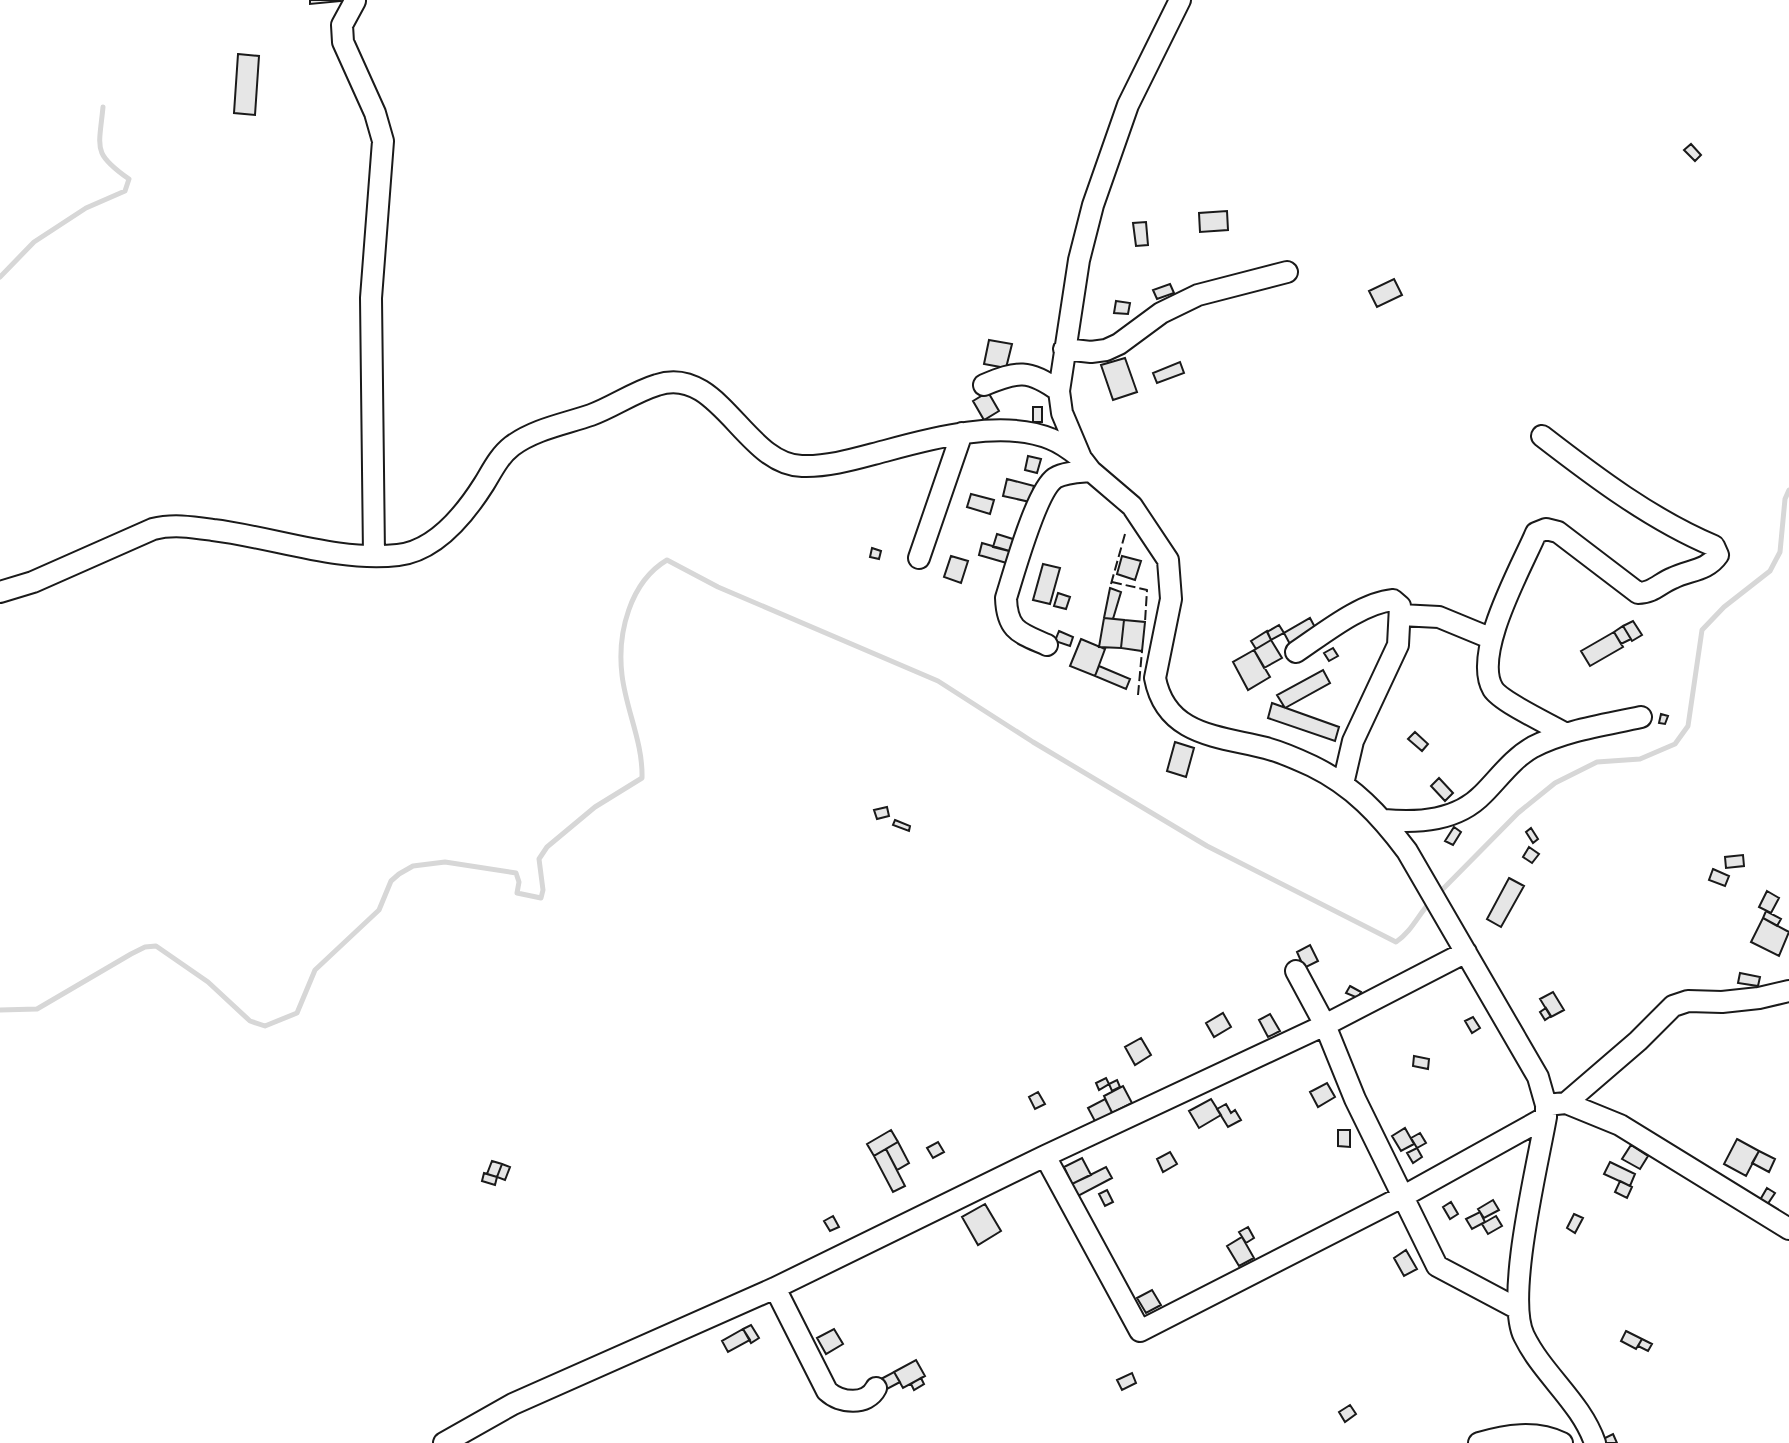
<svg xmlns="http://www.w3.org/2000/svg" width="1789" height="1443" font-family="Roboto,sans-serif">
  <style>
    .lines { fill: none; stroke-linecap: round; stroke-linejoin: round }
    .stream { stroke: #d7d7d7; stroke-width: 5 }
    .building { fill: #e6e6e6; stroke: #1a1a1a; stroke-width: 2 }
    .minor-casing { stroke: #1a1a1a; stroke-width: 24 }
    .minor { stroke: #fff; stroke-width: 20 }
    .fence { stroke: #1a1a1a; stroke-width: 2; stroke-dasharray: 10 4; stroke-linecap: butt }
  </style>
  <rect width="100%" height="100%" fill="#fff"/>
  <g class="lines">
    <!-- stream -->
    <path class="stream" d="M0,277L34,242L86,208L125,191L129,179C92,153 99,149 103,107
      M1438,894L1518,813L1555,783L1597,762L1640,759L1675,744L1688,726L1702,630L1724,607L1770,571L1780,552L1785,499L1789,490
      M0,1010L37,1009L131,954L145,947L156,946L208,982L250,1021L265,1026L297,1013L315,970L379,910L391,881L399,874L413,866L445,862L516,873L519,882L517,893L541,898L543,890L539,859L547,847L595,807L642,778C643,742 626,710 622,675C617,633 630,582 667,560L718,587L938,681L1033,742L1207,846L1396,942C1412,931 1418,915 1431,901"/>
  </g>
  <!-- building -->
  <path class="building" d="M310,0H340L341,1L310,4Z
    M238,54L259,56L255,115L234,113Z
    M1691,144L1701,155L1695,161L1684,150Z
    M1227,211L1228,230L1200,232L1199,213Z
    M1146,222L1148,245L1136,246L1133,223Z
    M1394,279L1402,295L1377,307L1369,291Z
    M1170,284L1174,293L1157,299L1153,290Z
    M1116,301L1130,303L1128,314L1114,313Z
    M989,340L1012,344L1006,368L984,364Z
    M1125,358L1137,392L1113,400L1101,365Z
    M1180,362L1184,373L1157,383L1153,373Z
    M988,392L999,411L984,420L973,401Z
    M1033,407H1042V422H1033Z
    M1028,456L1041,459L1037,473L1025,470Z
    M1007,479L1034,486L1030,502L1003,496Z
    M971,494L994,500L990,514L967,507Z
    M997,534L1016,540L1013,552L993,547Z
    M982,543L1013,552L1010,564L979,555Z
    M872,548L881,551L879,559L870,557Z
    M951,556L968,561L961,583L944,577Z
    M1122,556L1141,561L1135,580L1117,574Z
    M1043,564L1060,568L1050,604L1033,600Z
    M1110,588L1121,592L1113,619L1104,618Z
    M1058,593L1070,597L1066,609L1054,606Z
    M1104,618L1124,620L1121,648L1099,647Z
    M1310,618L1317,631L1291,646L1284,633Z
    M1124,620L1145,622L1142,651L1121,648Z
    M1633,621L1642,635L1632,641L1623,626Z
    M1279,625L1284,633L1271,640L1267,632Z
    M1623,626L1631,639L1621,644L1614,632Z
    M1059,631L1073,637L1070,646L1055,641Z
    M1267,631L1271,640L1256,649L1251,641Z
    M1614,632L1623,647L1590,666L1581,651Z
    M1081,639L1105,649L1095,676L1070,666Z
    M1271,640L1282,658L1264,668L1254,650Z
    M1333,648L1338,656L1329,661L1324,653Z
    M1254,650L1270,677L1248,690L1233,662Z
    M1099,666L1130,679L1126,689L1095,676Z
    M1323,670L1330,683L1285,708L1277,695Z
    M1272,703L1339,727L1335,741L1268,718Z
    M1661,714L1668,716L1665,724L1659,723Z
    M1415,732L1428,744L1422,751L1408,739Z
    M1175,742L1194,748L1186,777L1167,771Z
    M1439,778L1453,793L1445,801L1431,786Z
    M887,807L889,816L877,819L874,810Z
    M895,820L910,826L909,831L893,825Z
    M1454,827L1461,832L1453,845L1445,841Z
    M1531,828L1538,839L1533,843L1526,832Z
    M1529,847L1539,854L1532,863L1523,857Z
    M1743,855L1744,866L1726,868L1725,857Z
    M1713,869L1729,876L1725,886L1709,880Z
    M1509,878L1524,886L1501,927L1487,919Z
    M1767,891L1779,898L1771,913L1759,907Z
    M1766,911L1781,919L1777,926L1763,918Z
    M1763,918L1789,932L1779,956L1751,942Z
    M1310,945L1318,961L1304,968L1297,952Z
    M1740,973L1760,977L1758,986L1738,983Z
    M1350,986L1361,992L1358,998L1346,993Z
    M1553,992L1564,1010L1551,1017L1540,999Z
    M1546,1008L1551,1016L1545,1020L1540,1012Z
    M1223,1013L1231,1027L1214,1037L1206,1023Z
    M1270,1014L1280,1031L1268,1037L1259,1020Z
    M1473,1017L1480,1028L1472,1033L1465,1021Z
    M1141,1038L1151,1055L1135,1065L1125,1047Z
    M1414,1056L1429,1059L1428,1069L1413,1066Z
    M1106,1078L1109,1084L1099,1090L1096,1083Z
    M1117,1080L1120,1087L1112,1091L1109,1084Z
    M1327,1083L1335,1097L1318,1107L1310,1092Z
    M1123,1086L1132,1103L1112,1113L1104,1096Z
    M1038,1092L1045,1104L1035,1109L1029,1097Z
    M1105,1099L1114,1116L1097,1125L1088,1108Z
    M1211,1099L1221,1115L1199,1128L1189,1111Z
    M1226,1104L1231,1113L1235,1110L1241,1120L1228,1127L1217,1109Z
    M1405,1128L1414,1144L1401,1151L1392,1136Z
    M891,1130L898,1142L874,1156L867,1144Z
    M1338,1130H1350V1147L1338,1146Z
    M1420,1133L1426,1143L1417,1148L1411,1138Z
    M1737,1139L1759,1151L1746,1176L1724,1164Z
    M898,1142L909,1163L897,1170L886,1149Z
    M938,1142L944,1152L933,1158L927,1148Z
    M1631,1145L1648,1156L1640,1169L1622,1159Z
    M1417,1148L1422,1157L1413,1163L1407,1153Z
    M886,1149L905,1186L893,1192L874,1156Z
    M1759,1151L1775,1159L1769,1172L1752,1163Z
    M1170,1152L1177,1164L1163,1172L1157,1159Z
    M1082,1158L1091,1175L1072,1184L1064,1167Z
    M492,1161L502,1164L497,1177L487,1174Z
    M1610,1162L1635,1174L1630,1186L1604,1174Z
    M502,1164L510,1167L505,1180L497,1177Z
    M1106,1167L1112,1178L1078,1196L1072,1184Z
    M484,1173L497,1177L495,1185L482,1181Z
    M1620,1181L1632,1187L1627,1198L1615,1192Z
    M1767,1188L1775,1193L1767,1205L1760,1200Z
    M1107,1190L1113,1202L1105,1206L1099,1194Z
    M1493,1200L1499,1210L1484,1218L1478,1209Z
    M1451,1202L1458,1214L1450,1219L1443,1207Z
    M985,1204L1001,1231L978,1245L962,1217Z
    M1480,1212L1485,1222L1472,1229L1466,1219Z
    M1574,1214L1583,1218L1575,1233L1567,1228Z
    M833,1216L839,1227L830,1231L824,1221Z
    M1496,1216L1502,1226L1488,1234L1482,1224Z
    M1248,1227L1254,1238L1246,1243L1239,1232Z
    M1242,1237L1254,1258L1239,1266L1227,1246Z
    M1406,1250L1417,1269L1404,1276L1394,1258Z
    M1152,1290L1161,1305L1146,1313L1137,1298Z
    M751,1325L759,1338L751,1343L743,1329Z
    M743,1329L750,1340L728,1352L722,1341Z
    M834,1329L843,1344L826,1354L817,1338Z
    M1626,1331L1642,1339L1636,1349L1621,1341Z
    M1642,1339L1652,1344L1648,1351L1638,1346Z
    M916,1360L925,1376L903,1388L894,1372Z
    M894,1372L900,1382L887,1389L881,1379Z
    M1132,1373L1136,1383L1122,1390L1117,1380Z
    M921,1378L924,1384L914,1390L911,1384Z
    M1350,1405L1356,1414L1345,1422L1339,1412Z
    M1613,1434L1617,1443H1605L1603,1439Z"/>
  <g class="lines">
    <!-- minor casing -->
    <g class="minor-casing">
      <path id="minor" d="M1180,0L1128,105L1093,205L1079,260L1059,391L1062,413L1081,458L1091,471L1132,506L1168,560L1171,599L1155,678C1166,736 1219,736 1266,748C1281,752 1297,759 1312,766C1353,786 1380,815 1407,851L1538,1077L1546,1105V1117C1538,1163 1505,1298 1524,1336C1543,1375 1581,1402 1595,1443
        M355,1L342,25L343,42L375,113L383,141L371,298L374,555
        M1064,349L1091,352L1106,350L1119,344L1161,313L1198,295L1287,272
        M984,385C1017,371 1029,369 1059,391
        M1542,436C1595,477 1652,520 1714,546L1718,555C1707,571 1689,570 1673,578C1660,583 1653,593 1638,593L1558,532L1546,529L1536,533C1521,568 1472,654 1493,689C1501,702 1551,725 1566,734
        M919,558L962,433
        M0,592L33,582L153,529C173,524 192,527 213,530C272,537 338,562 398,555C435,551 465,514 484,484C492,471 499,456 512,446C535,429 565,424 591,415C613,407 634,392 657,385C719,364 745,465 802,466C830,467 858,458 885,451C932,438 1003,419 1051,439C1062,443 1072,451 1081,458
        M1400,615L1439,617L1490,638
        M1047,645C1020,633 1007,631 1006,598C1014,573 1036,491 1055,478C1065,472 1080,472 1091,471
        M1296,652C1323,634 1361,603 1393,600L1400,606L1398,645L1353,741L1343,784
        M1384,820C1419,823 1457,821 1483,794C1499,778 1513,758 1533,747C1566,730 1605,725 1641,717
        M1296,971L1325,1025L1355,1099L1437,1266L1518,1309
        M1566,1103L1638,1041L1673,1006L1688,1001L1722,1002L1759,998L1789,991
        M1546,1105L1566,1103L1620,1125L1789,1229
        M1045,1156L1140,1331L1402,1197L1546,1117
        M775,1288L827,1391C840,1403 867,1406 876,1388
        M444,1443L513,1404L775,1288L1045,1156L1325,1025L1466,952
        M1479,1443C1506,1435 1536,1430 1562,1443"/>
    </g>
    <!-- minor -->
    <use href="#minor" class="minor"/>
    <!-- fence -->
    <path class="fence" d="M1112,582L1147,590L1145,622
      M1111,584L1125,534
      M1138,695L1142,651"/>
  </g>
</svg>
